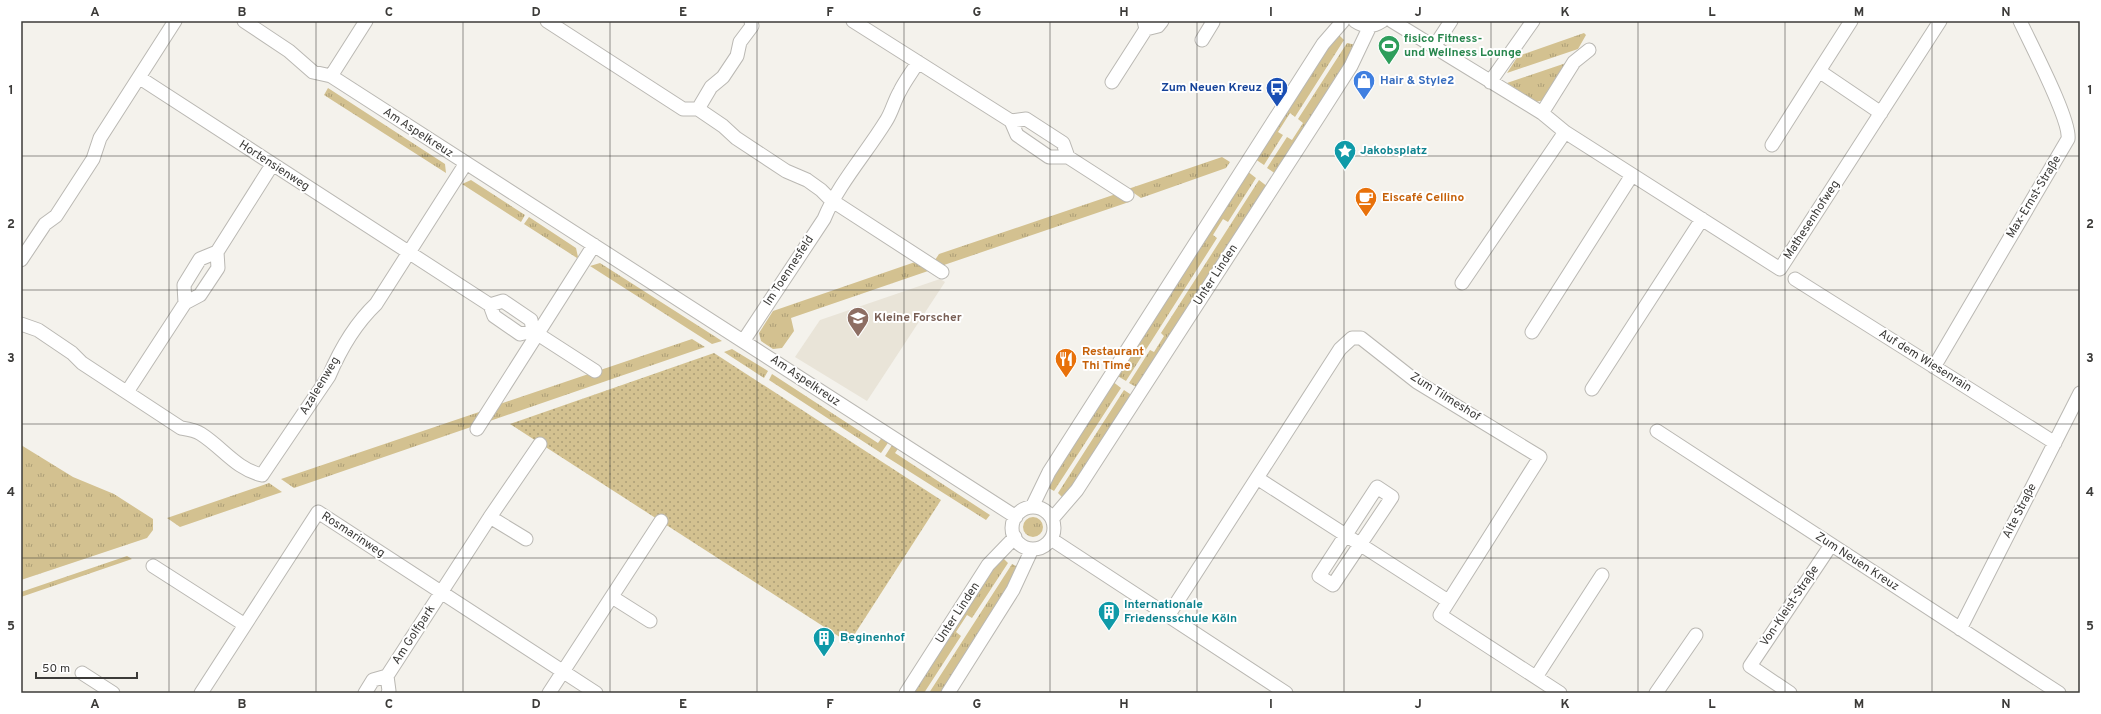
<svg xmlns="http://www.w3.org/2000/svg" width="2101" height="714" font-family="Overpass,sans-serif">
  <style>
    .built { fill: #e9e4d8 }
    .grass { fill: url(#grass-tufts) }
    .park { fill: url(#park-dots) }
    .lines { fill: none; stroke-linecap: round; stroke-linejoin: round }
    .street-casing { stroke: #bab8b3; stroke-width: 15 }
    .street { stroke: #fff; stroke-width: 13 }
    .grid { fill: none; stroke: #3c3b39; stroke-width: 1; stroke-opacity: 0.55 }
    .labels { text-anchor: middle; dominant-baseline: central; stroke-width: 4; stroke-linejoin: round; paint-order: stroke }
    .leisure-label { font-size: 12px; font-weight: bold; fill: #27864d; stroke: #fff; text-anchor: start }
    .shop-label { font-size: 12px; font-weight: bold; fill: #366cbe; stroke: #fff; text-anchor: start }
    .transit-label { font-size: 12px; font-weight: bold; fill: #164399; stroke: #fff; text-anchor: end }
    .street-label { font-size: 12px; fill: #3c3b39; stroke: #fff }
    .culture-label { font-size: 12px; font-weight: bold; fill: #0d838f; stroke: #fff; text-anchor: start }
    .food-label { font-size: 12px; font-weight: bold; fill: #c56008; stroke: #fff; text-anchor: start }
    .education-label { font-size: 12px; font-weight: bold; fill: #785e54; stroke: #fff; text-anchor: start }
    .neatline { fill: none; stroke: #3c3b39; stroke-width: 1.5 }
    .grid-label { font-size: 13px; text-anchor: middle; font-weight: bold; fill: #3c3b39 }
  </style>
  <defs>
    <pattern id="grass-tufts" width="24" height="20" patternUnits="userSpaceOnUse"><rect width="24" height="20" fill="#d3c190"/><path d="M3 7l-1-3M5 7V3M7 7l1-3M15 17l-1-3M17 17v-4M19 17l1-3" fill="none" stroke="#ac9e77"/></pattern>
    <pattern id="park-dots" width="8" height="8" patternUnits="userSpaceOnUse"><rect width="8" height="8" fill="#d3c190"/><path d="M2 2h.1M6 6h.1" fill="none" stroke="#ac9e77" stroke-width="1.8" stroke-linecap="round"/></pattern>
  </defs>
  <rect width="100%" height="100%" fill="#f4f2ec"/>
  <!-- built -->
  <path class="built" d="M940,279L945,282L867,401L795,357L820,320Z"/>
  <!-- grass -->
  <path class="grass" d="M1584,33L1586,35L1578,49L1507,73L1518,56Z
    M1338,34L1344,40L1295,117L1290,113L1278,132L1283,135L1264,165L1255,159L1323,52Z
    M1347,43L1356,45L1276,174L1267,168L1287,137L1292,140L1303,123L1298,119Z
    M1569,62L1544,100L1536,102L1507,83Z
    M328,88L445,164L446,173L324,95Z
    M1222,157L1230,162L1226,168L1141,198L1128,189Z
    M1247,171L1256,178L1228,222L1223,219L1213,235L1217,238L1126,381L1116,375Z
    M471,180L525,215L521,222L462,184Z
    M1259,180L1268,187L1138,388L1129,383L1150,350L1154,352L1164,336L1161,333Z
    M1116,194L1129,202L944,265L935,260L939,254Z
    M529,217L576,248L578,257L577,258L524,224Z
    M918,261L931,270L791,318L794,331L782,348L773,349L761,341L759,333L773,311Z
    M600,263L722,341L712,344L590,266Z
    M692,339L705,347L487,422L497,405Z
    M732,349L768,371L764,378L724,352Z
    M772,374L878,443L883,436L890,440L881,453L769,380Z
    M1112,381L1121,388L1054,491L1047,487Z
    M1124,390L1133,396L1064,499L1058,493Z
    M482,411L471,427L294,488L281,479Z
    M894,442L900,446L895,453L990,515L986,520L885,456Z
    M21,445L73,477L114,494L153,519V530L147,538L21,580Z
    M269,483L282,492L180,527L167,518Z
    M1023 527a10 10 0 1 1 20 0a10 10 0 1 1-20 0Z
    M127,556L132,559L21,597V592Z
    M1002,557L1008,563L972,618L967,615L956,632L961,636L924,693H911L990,572Z
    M1012,564L1020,568L943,693H929Z"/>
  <!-- park -->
  <path class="park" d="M714,353L941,500L849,643L510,424Z"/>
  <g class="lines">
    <!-- street casing -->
    <g class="street-casing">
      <path id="street" d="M244,21L289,51L313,72L331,76L1016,517
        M547,21L683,109H698L723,126L736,138L786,171L807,180L821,190L831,200L942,272
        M853,21L1011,121L1026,119L1063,143L1068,157L1127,195
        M1355,21C1364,27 1373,27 1382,21
        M1392,21L1542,113L1565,132L1780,269L1940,21
        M1146,29L1158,26L1162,21
        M1202,40L1213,22L1211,21
        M1434,47L1451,21
        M1819,71L1851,21
        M331,76L366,21
        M140,78L490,305L503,301L531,320L533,331L595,371
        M1112,82L1146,29L1144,21
        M1490,82L1533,21
        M698,109L711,87L723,77L737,56L740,42L752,26L751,21
        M1542,113L1574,62L1589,50
        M1011,121L1017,135L1049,157H1068
        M1772,145L1819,71L1881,113
        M21,260L45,224L56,216L93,159L100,138L175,21
        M1795,279L2055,443
        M1462,283L1565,132
        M185,303L184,285L200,259L217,252
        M490,305L494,316L520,334L533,331
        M21,324L38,330L72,353L82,363L181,428C187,429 195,430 201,434C223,448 236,469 262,475L329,376C340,350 355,324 376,304L466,163
        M1532,332L1632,175
        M744,340L824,219C839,183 865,155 886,121C892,112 894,101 900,91C905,81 912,72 918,62
        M1934,367L2068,139C2071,120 2030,43 2020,21
        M1592,389L1702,219
        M127,392L185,303L200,295L218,268L217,252L272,165
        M477,429L594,245
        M1657,431L2059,693
        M1257,478L1448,601
        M1377,487L1392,497L1333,585L1319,576Z
        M1032,507L1049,472L1323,44L1343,21
        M1012 528a21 21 0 1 1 42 0a21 21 0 1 1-42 0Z
        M490,517L526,539
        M1052,519L1077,490L1319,116L1351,66L1370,26
        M1051,539L1286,693
        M153,566L245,625
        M612,597L650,621
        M1168,616L1340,349L1352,338H1361L1417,382L1540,457L1440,615L1560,693
        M1960,629L2080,393
        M82,673L113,693
        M1536,677L1602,575
        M201,693L318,512L596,693
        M365,693L373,680L387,676
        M388,693L389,691L387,676L490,517L540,444
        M549,693L661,521
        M906,693L988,565L1015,537
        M948,693L1013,590L1032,549
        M1656,693L1696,635
        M1790,693L1750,666L1831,545"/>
    </g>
    <!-- street -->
    <use href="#street" class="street"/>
  </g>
  <!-- grid -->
  <path class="grid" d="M169,21V693M316,21V693M463,21V693M610,21V693M757,21V693M904,21V693M1050,21V693M1197,21V693M1344,21V693M1491,21V693M1638,21V693M1785,21V693M1932,21V693M21,156H2080M21,290H2080M21,424H2080M21,558H2080"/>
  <!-- icons -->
  <defs>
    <g id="stadium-pin" transform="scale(1.15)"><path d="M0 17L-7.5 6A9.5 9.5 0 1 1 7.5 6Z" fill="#2e9e5b" stroke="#fff"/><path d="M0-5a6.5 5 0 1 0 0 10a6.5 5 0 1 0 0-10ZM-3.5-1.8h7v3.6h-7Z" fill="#fff"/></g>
    <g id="shop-pin" transform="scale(1.15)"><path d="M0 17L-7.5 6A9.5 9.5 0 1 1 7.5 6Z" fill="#3f7fe0" stroke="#fff"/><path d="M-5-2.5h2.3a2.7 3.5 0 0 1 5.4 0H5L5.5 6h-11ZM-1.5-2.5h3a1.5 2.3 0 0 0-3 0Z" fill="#fff"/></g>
    <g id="bus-pin" transform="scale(1.15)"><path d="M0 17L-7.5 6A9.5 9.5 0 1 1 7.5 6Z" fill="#1a4fb4" stroke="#fff"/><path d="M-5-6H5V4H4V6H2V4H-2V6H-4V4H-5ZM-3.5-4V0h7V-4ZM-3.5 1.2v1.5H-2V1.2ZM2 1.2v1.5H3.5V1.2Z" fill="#fff"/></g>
    <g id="sight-pin" transform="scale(1.15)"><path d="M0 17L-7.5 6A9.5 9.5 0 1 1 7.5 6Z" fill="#0f9aa8" stroke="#fff"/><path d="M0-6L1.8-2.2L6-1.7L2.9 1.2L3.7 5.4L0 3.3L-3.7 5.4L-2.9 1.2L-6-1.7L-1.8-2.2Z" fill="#fff"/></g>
    <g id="cafe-pin" transform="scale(1.15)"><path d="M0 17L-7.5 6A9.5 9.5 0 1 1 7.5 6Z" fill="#e8710a" stroke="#fff"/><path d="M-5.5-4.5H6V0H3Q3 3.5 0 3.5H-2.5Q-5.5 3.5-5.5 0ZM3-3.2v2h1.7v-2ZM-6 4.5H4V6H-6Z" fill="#fff"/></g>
    <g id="school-pin" transform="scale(1.15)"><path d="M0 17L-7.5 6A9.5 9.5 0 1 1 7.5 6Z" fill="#8d6e63" stroke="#fff"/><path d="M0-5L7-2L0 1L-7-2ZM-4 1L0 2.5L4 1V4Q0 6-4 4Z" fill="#fff"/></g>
    <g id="restaurant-pin" transform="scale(1.15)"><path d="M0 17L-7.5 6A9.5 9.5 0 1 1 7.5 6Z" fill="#e8710a" stroke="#fff"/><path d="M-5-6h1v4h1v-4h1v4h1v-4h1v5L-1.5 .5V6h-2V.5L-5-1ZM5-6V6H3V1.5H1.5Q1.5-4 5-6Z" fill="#fff"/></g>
    <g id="building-pin" transform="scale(1.15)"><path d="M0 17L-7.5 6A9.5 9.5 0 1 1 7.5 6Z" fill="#0f9aa8" stroke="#fff"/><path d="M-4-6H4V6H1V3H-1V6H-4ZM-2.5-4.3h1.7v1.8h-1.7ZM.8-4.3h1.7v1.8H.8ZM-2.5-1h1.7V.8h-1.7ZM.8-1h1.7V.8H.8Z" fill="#fff"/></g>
  </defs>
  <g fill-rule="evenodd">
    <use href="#stadium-pin" x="1389" y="46"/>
    <use href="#shop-pin" x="1364" y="81"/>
    <use href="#bus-pin" x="1277" y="88"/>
    <use href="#sight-pin" x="1345" y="151"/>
    <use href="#cafe-pin" x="1366" y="198"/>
    <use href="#school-pin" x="858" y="318"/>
    <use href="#restaurant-pin" x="1066" y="359"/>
    <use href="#building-pin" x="1109" y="612"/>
    <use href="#building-pin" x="824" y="638"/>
  </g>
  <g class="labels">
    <!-- leisure labels -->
    <g class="leisure-label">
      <text x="1404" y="39">fisico Fitness-<tspan x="1404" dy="14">und Wellness Lounge</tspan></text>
    </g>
    <!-- shop labels -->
    <g class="shop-label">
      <text x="1380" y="81">Hair &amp; Style2</text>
    </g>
    <!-- transit labels -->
    <g class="transit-label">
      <text x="1262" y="88">Zum Neuen Kreuz</text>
    </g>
    <!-- street labels -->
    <g class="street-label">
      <text transform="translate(418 133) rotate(33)">Am Aspelkreuz</text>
      <text transform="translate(274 166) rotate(33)">Hortensienweg</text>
      <text transform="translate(2034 197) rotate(-59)">Max-Ernst-Straße</text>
      <text transform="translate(1812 220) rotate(-57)">Mathesenhofweg</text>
      <text transform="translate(789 271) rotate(-57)">Im Toennesfeld</text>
      <text transform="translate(1216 275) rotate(-57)">Unter Linden</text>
      <text transform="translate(1925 361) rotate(32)">Auf dem Wiesenrain</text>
      <text transform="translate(805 381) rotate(34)">Am Aspelkreuz</text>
      <text transform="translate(320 386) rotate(-59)">Azaleenweg</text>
      <text transform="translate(1445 397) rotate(32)">Zum Tilmeshof</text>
      <text transform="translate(2020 511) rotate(-63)">Alte Straße</text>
      <text transform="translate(353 535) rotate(33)">Rosmarinweg</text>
      <text transform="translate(1857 562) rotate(33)">Zum Neuen Kreuz</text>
      <text transform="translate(1790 606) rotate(-56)">Von-Kleist-Straße</text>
      <text transform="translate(958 613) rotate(-57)">Unter Linden</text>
      <text transform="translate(414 635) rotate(-57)">Am Golfpark</text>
    </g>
    <!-- culture labels -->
    <g class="culture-label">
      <text x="1360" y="151">Jakobsplatz</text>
      <text x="1124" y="605">Internationale<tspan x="1124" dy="14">Friedensschule Köln</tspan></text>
      <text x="840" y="638">Beginenhof</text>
    </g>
    <!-- food labels -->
    <g class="food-label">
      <text x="1382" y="198">Eiscafé Cellino</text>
      <text x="1082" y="352">Restaurant<tspan x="1082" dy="14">Thi Time</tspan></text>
    </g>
    <!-- education labels -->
    <g class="education-label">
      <text x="874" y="318">Kleine Forscher</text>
    </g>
  </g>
  <!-- border -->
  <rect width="2101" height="714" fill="none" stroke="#ffffff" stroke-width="44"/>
  <!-- scale -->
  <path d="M36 672v6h101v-6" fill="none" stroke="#3c3b39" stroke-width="2"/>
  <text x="42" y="672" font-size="12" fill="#3c3b39" stroke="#ffffff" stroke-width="3" paint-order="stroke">50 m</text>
  <rect x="22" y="22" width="2057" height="670" class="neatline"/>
  <g class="grid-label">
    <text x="95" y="16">A</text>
    <text x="242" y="16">B</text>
    <text x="389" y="16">C</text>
    <text x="536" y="16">D</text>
    <text x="683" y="16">E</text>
    <text x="830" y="16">F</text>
    <text x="977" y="16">G</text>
    <text x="1124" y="16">H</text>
    <text x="1271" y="16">I</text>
    <text x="1418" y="16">J</text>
    <text x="1565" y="16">K</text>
    <text x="1712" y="16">L</text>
    <text x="1859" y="16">M</text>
    <text x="2006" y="16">N</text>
    <text x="11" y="94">1</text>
    <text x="2090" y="94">1</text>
    <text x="11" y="228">2</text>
    <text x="2090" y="228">2</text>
    <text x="11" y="362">3</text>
    <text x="2090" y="362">3</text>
    <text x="11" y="496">4</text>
    <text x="2090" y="496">4</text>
    <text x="11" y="630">5</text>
    <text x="2090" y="630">5</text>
    <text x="95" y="708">A</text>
    <text x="242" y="708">B</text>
    <text x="389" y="708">C</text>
    <text x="536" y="708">D</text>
    <text x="683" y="708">E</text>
    <text x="830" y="708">F</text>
    <text x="977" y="708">G</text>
    <text x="1124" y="708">H</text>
    <text x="1271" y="708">I</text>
    <text x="1418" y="708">J</text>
    <text x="1565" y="708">K</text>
    <text x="1712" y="708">L</text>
    <text x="1859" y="708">M</text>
    <text x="2006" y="708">N</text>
  </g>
</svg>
